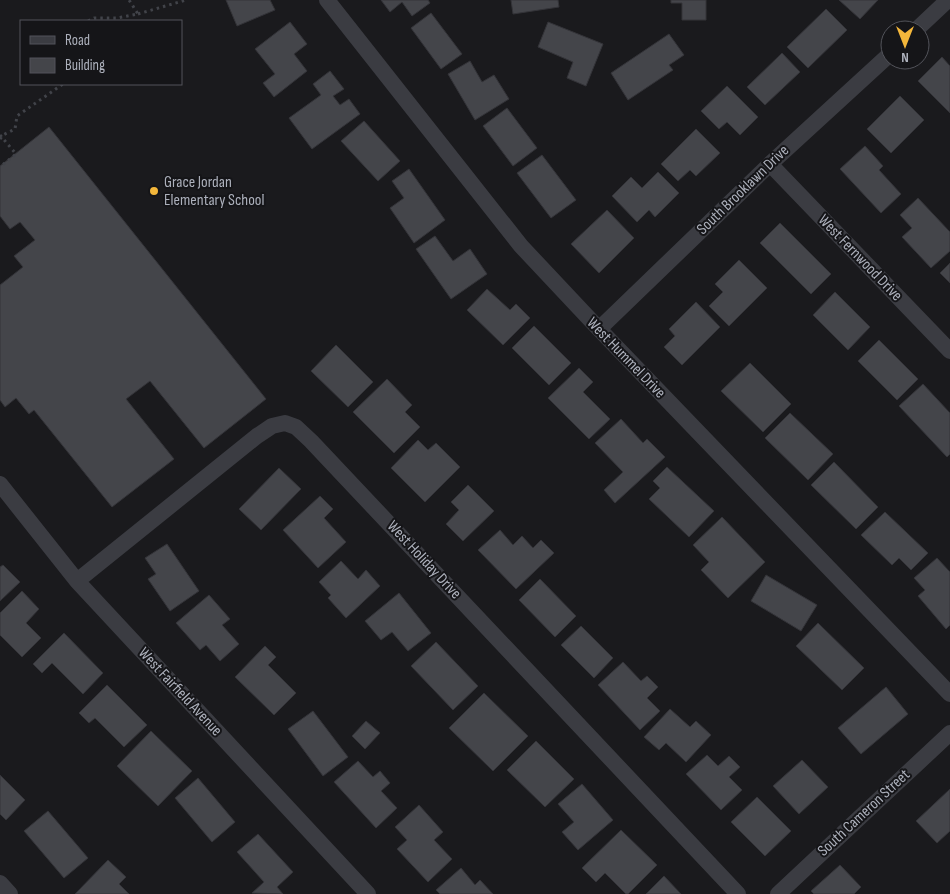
<svg xmlns="http://www.w3.org/2000/svg" width="950" height="894" font-family="'Sofia Sans Condensed',sans-serif">
  <style>
    .building { fill: #44454a; stroke: #343439 }
    .lines { fill: none; stroke-linecap: round; stroke-linejoin: round }
    .path { stroke: #414349; stroke-width: 3; stroke-dasharray: 2.5 4; stroke-linecap: butt }
    .minor { stroke: #3b3c42; stroke-width: 16 }
    .poi-dot { fill: #f4b73b; stroke: #151518; stroke-width: 2 }
    .labels { text-anchor: middle; dominant-baseline: central; stroke-width: 4; stroke-linejoin: round; paint-order: stroke }
    .poi-label { font-size: 16px; fill: #adb1bc; stroke: #151518; text-anchor: start }
    .street-label { font-size: 16px; fill: #adb1bc; stroke: #151518 }
  </style>
  <rect width="100%" height="100%" fill="#1a1a1d"/>
  <!-- building -->
  <path class="building" d="M226,0H270L275,10L237,26Z
    M381,0H428L430,3L412,16L402,2L390,12Z
    M511,0H558L559,7L513,14Z
    M671,0H706V20H682V3H671Z
    M839,0H878L860,19Z
    M826,9L847,30L808,68L787,47Z
    M431,13L462,54L441,69L411,28Z
    M290,22L307,44L294,54L307,71L274,97L263,83L275,74L255,49Z
    M548,22L603,44L586,86L567,78L573,62L538,47Z
    M669,34L684,55L669,65L673,70L628,100L611,73Z
    M782,53L800,72L765,105L747,87Z
    M942,57L950,66V113L918,81Z
    M470,61L482,82L494,75L509,99L475,120L448,74Z
    M330,71L344,89L333,96L340,105L349,99L360,114L312,149L289,118L321,95L313,84Z
    M727,86L758,117L740,135L727,122L719,129L701,111Z
    M900,96L924,120L891,153L867,129Z
    M507,108L537,148L513,166L483,126Z
    M364,121L400,161L378,181L341,141Z
    M49,127L266,399L204,448L150,381L126,399L174,459L112,507L34,410L29,414L16,398L5,407L0,400V285L23,267L14,256L35,240L20,222L10,229L0,216V166Z
    M696,129L720,153L696,176L690,170L678,181L661,164Z
    M865,146L883,166L879,170L901,194L881,213L840,169Z
    M542,155L576,200L551,218L517,173Z
    M409,169L445,220L414,243L390,208L404,198L392,181Z
    M658,172L679,193L655,217L649,210L637,222L612,196L631,177L642,188Z
    M918,198L950,232V251L931,268L902,237L912,228L900,215Z
    M607,210L634,238L599,273L571,244Z
    M780,223L831,274L811,294L760,243Z
    M435,236L453,261L470,249L487,274L451,299L416,249Z
    M739,260L767,288L729,326L709,306L723,292L715,284Z
    M950,263V283L940,273Z
    M487,289L510,310L516,304L530,318L503,345L467,310Z
    M835,292L870,327L848,350L813,315Z
    M696,302L720,327L682,365L664,347L675,336L669,329Z
    M534,326L571,363L549,385L512,348Z
    M879,340L918,379L897,400L858,361Z
    M336,345L373,382L348,407L311,371Z
    M750,363L791,404L763,432L721,391Z
    M579,368L593,382L583,392L610,419L589,439L548,398Z
    M387,379L412,405L405,412L420,427L394,453L353,412Z
    M923,384L950,413V454L947,457L899,406Z
    M790,413L833,454L808,480L765,438Z
    M621,419L643,443L647,439L665,457L615,503L604,490L623,472L595,443Z
    M418,440L428,450L436,443L460,467L425,502L391,468Z
    M834,462L878,507L856,529L811,485Z
    M667,467L714,511L689,537L649,499L660,488L653,481Z
    M279,468L301,489L261,530L239,509Z
    M468,485L494,511L463,541L446,524L459,510L451,502Z
    M320,496L333,509L324,518L346,542L318,568L283,530Z
    M885,512L928,553L911,570L899,558L892,565L861,535Z
    M722,517L765,562L728,598L701,570L709,562L693,545Z
    M500,530L513,545L522,536L533,548L541,540L554,553L516,589L478,550Z
    M167,544L199,591L170,611L148,579L156,574L145,558Z
    M937,558L950,572V625L946,629L918,596L925,590L914,578Z
    M341,561L358,579L366,570L380,586L346,618L328,598L331,595L319,582Z
    M3,565L20,582L0,601V567Z
    M766,575L817,605L801,631L751,601Z
    M540,579L576,616L555,637L519,600Z
    M22,591L39,609L26,623L41,638L22,657L0,635V613Z
    M399,593L431,633L408,651L392,632L381,640L365,621Z
    M209,595L230,619L222,625L239,644L220,661L206,645L200,650L176,623Z
    M818,623L864,668L842,690L796,646Z
    M581,626L613,658L594,678L561,645Z
    M64,633L103,673L83,694L52,663L42,673L33,664Z
    M436,642L478,686L453,710L411,666Z
    M265,646L276,657L268,665L296,693L274,715L235,677Z
    M623,662L641,681L647,676L658,687L647,698L660,711L640,730L598,685Z
    M107,685L147,725L124,747L95,718L89,723L79,713Z
    M886,687L908,714L861,754L838,728Z
    M484,693L528,736L493,771L449,728Z
    M670,709L690,727L696,721L711,735L686,762L666,743L659,750L644,737Z
    M313,711L348,757L323,776L288,729Z
    M366,721L380,733L365,749L352,736Z
    M151,731L192,771L158,806L117,766Z
    M536,741L574,779L545,807L507,770Z
    M707,755L718,766L729,756L740,767L729,777L742,790L721,810L686,774Z
    M802,760L828,787L799,814L773,786Z
    M358,761L373,777L380,771L390,783L381,791L397,808L376,828L334,782Z
    M0,775L25,800L6,820L0,814Z
    M198,778L235,822L212,842L175,798Z
    M582,784L613,820L578,850L562,832L574,822L558,804Z
    M950,789V831L937,843L916,821Z
    M757,797L791,831L765,856L731,822Z
    M419,805L443,832L434,840L452,859L428,882L397,849L407,840L395,827Z
    M48,811L88,858L64,878L24,831Z
    M621,830L657,865L628,894H626L605,873L596,882L582,868Z
    M258,834L293,872L277,887L283,894L252,893L264,882L237,852Z
    M108,860L126,877L119,884L129,894H75Z
    M840,865L861,887L854,894H814L811,891Z
    M461,868L475,885L480,880L493,894H440L436,890Z
    M664,876L681,894H646Z"/>
  <g class="lines">
    <!-- path -->
    <path class="path" d="M138,14L186,0
      M88,21L94,18H117L138,14L129,0
      M0,135L16,154L0,167
      M0,139L3,135L15,129L17,116L63,84"/>
    <!-- minor -->
    <path class="minor" d="M327,0L521,246L599,329L950,694
      M916,30L948,0
      M770,164L950,351
      M599,329L770,164L890,54
      M0,484L77,581L368,894
      M77,581L257,436L272,426L285,423L296,427L311,441L738,894
      M0,883L10,894
      M778,894L950,733"/>
  </g>
  <!-- markers -->
  <circle class="poi-dot" cx="154" cy="191" r="5"/>
  <g class="labels">
    <!-- poi labels -->
    <g class="poi-label">
      <text x="164" y="182">Grace Jordan<tspan x="164" dy="18">Elementary School</tspan></text>
    </g>
    <!-- street labels -->
    <g class="street-label">
      <text transform="translate(743 190) rotate(-44)">South Brooklawn Drive</text>
      <text transform="translate(860 258) rotate(46)">West Fernwood Drive</text>
      <text transform="translate(626 358) rotate(46)">West Hummel Drive</text>
      <text transform="translate(424 560) rotate(47)">West Holiday Drive</text>
      <text transform="translate(180 692) rotate(47)">West Fairfield Avenue</text>
      <text transform="translate(864 813) rotate(-43)">South Cameron Street</text>
    </g>
  </g>
  <!-- legend -->
  <rect x="20" y="20" width="162" height="65" fill="#151518" stroke="#52535a"/>
  <rect x="30" y="36" width="25" height="8" fill="#3b3c42" stroke="#52535a"/>
  <text x="65" y="45" font-size="15" fill="#adb1bc">Road</text>
  <rect x="30" y="58" width="25" height="15" fill="#44454a" stroke="#52535a"/>
  <text x="65" y="70" font-size="15" fill="#adb1bc">Building</text>
  <!-- north arrow -->
  <g transform="translate(905 45) rotate(180)"><circle r="24" fill="#151518" stroke="#52535a"/>
  <path d="M0-4L9 19L0 12L-9 19Z" fill="#f4b73b"/>
  <text y="-8" font-size="14" font-weight="bold" text-anchor="middle" fill="#adb1bc">N</text>
  </g>
</svg>
